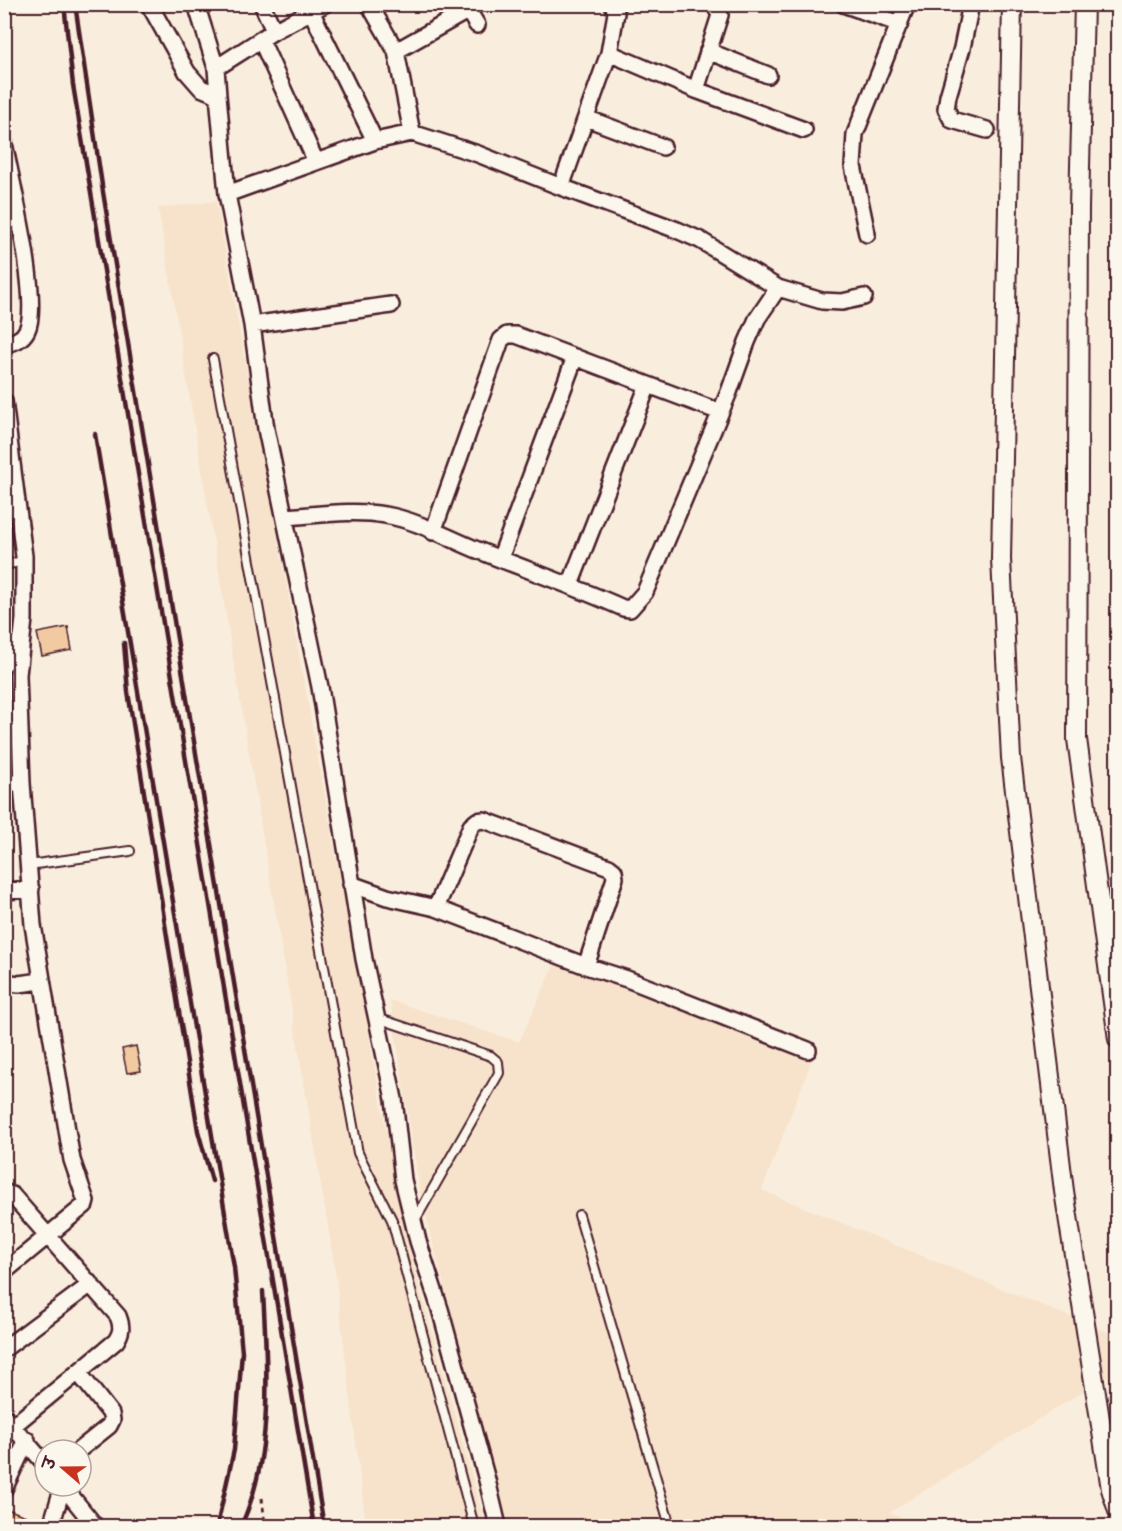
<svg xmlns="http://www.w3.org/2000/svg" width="1122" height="1531" font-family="'Comic Neue','Playpen Sans Deva',sans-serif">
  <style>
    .built { fill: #f7e3cb }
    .building { fill: #f2caa2; stroke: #4a1f2b; stroke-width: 1.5 }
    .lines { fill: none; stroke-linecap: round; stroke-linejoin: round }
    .service-casing { stroke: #4a1f2b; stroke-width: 12 }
    .minor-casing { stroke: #4a1f2b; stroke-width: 20 }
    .tertiary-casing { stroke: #4a1f2b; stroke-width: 22 }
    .path { stroke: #4a1f2b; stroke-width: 3; stroke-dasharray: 4.5 4.5; stroke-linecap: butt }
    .service { stroke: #fbf7ec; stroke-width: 8 }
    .minor { stroke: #fbf7ec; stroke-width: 15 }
    .tertiary { stroke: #fbf7ec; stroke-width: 18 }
    .rail { stroke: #4a1f2b; stroke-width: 4.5 }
  </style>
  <rect width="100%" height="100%" fill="#f9eedd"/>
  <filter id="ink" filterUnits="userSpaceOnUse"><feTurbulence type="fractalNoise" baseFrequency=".0167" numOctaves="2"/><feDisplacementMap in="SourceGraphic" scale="12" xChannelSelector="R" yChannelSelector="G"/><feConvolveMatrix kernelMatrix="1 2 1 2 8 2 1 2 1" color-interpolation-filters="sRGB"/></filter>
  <g filter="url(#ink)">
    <!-- built -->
    <path class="built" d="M216,201L405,1233L486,1526H366L334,1264L158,208Z
      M555,963L812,1060L762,1190L1117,1336V1370L889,1513L924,1526H508L421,1199L390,1000L519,1042Z"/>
    <!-- building -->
    <path class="building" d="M68,627L72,650L42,656L37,633Z
      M136,1046L141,1071L127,1073L122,1049Z
      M7,1509L42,1522L41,1527H4V1516Z"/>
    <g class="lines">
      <!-- service casing -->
      <g class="service-casing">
        <path id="service" d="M213,359L358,1153L392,1220L474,1526
          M4,565L24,561
          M29,865L130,851
          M377,1018L491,1056L498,1062L499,1073L414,1222
          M579,1215L670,1526"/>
      </g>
      <!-- minor casing -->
      <g class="minor-casing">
        <path id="minor" d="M149,4L187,72L201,88L218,95L227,194L252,325L266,429L320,687L364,959L394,1099L403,1180L418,1241L440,1309L487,1480L498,1526
          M196,4L216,68
          M262,4L274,31
          M369,4L396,51L412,133
          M464,4L477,25
          M843,4L900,24
          M971,4L962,48L948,96L946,109L952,120L987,130
          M311,11L375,141
          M261,40L316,162
          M396,51L467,11
          M708,51L768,75
          M609,53L696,90L804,130
          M696,90L720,15L714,4
          M218,95L216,68L274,31L325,4
          M586,118L663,147
          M4,143C11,180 41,302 27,330C22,340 14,342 4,344
          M561,187L609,53L616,13L613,4
          M227,194L375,141L412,133L478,154L561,187L677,230L700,240L778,288L822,301L842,302L864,297
          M867,234L853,166L855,134L907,4
          M252,325L391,305
          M4,401L24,556V619L18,675L22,783L33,925L72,1160L86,1201L85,1205L4,1272
          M285,517C318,515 353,509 385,515C416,520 446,537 475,549C524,569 574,586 623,608L630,609L645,592L729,392L747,342L757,319L778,288
          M433,532L501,340L507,335H516L720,412
          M500,559L575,357
          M570,585L648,385
          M4,664L19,641
          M4,783H22
          M351,884L387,897L436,908L586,966L627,979L808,1050
          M4,891L31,889
          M436,908L471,826L477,821L484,820L609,867L614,871L615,878L586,966
          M4,982L19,984L41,981
          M4,1192L12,1195L118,1316C122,1326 122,1332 116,1341L14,1425
          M4,1349L91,1284
          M78,1372L111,1414L112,1420L109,1426L79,1450
          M4,1416L45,1464
          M63,1486L95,1526
          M4,1489L27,1440
          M51,1526L63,1486"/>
      </g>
      <!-- tertiary casing -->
      <g class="tertiary-casing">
        <path id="tertiary" d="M1012,4L1001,559L1011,758L1064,1191L1111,1489L1118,1511
          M1084,4L1079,207L1077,739L1118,1039"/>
      </g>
      <!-- path -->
      <path class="path" d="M262,1498L265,1526"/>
      <!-- service -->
      <use href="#service" class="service"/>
      <!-- minor -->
      <use href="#minor" class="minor"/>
      <!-- tertiary -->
      <use href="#tertiary" class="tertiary"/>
      <!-- rail -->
      <path class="rail" d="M64,4L73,85L314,1526
        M75,4L103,192L324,1526
        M95,434L234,1267L242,1352L234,1450L217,1526
        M124,643L128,692L198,1131L212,1181
        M241,1526C274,1455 267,1368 263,1291"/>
    </g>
  </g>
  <!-- margin -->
  <rect width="1122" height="1531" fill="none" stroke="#fbf7ec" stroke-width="24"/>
  <rect x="12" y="12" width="1098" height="1507" fill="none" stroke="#4a1f2b" stroke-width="2" filter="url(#ink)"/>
  <!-- north arrow -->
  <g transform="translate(63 1468) rotate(290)"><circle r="28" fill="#fbf7ec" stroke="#b4a19f" stroke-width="1.5"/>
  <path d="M0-4.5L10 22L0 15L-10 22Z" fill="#c8321e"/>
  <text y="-9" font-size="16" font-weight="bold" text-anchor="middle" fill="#4a1f2b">उ</text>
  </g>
</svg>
